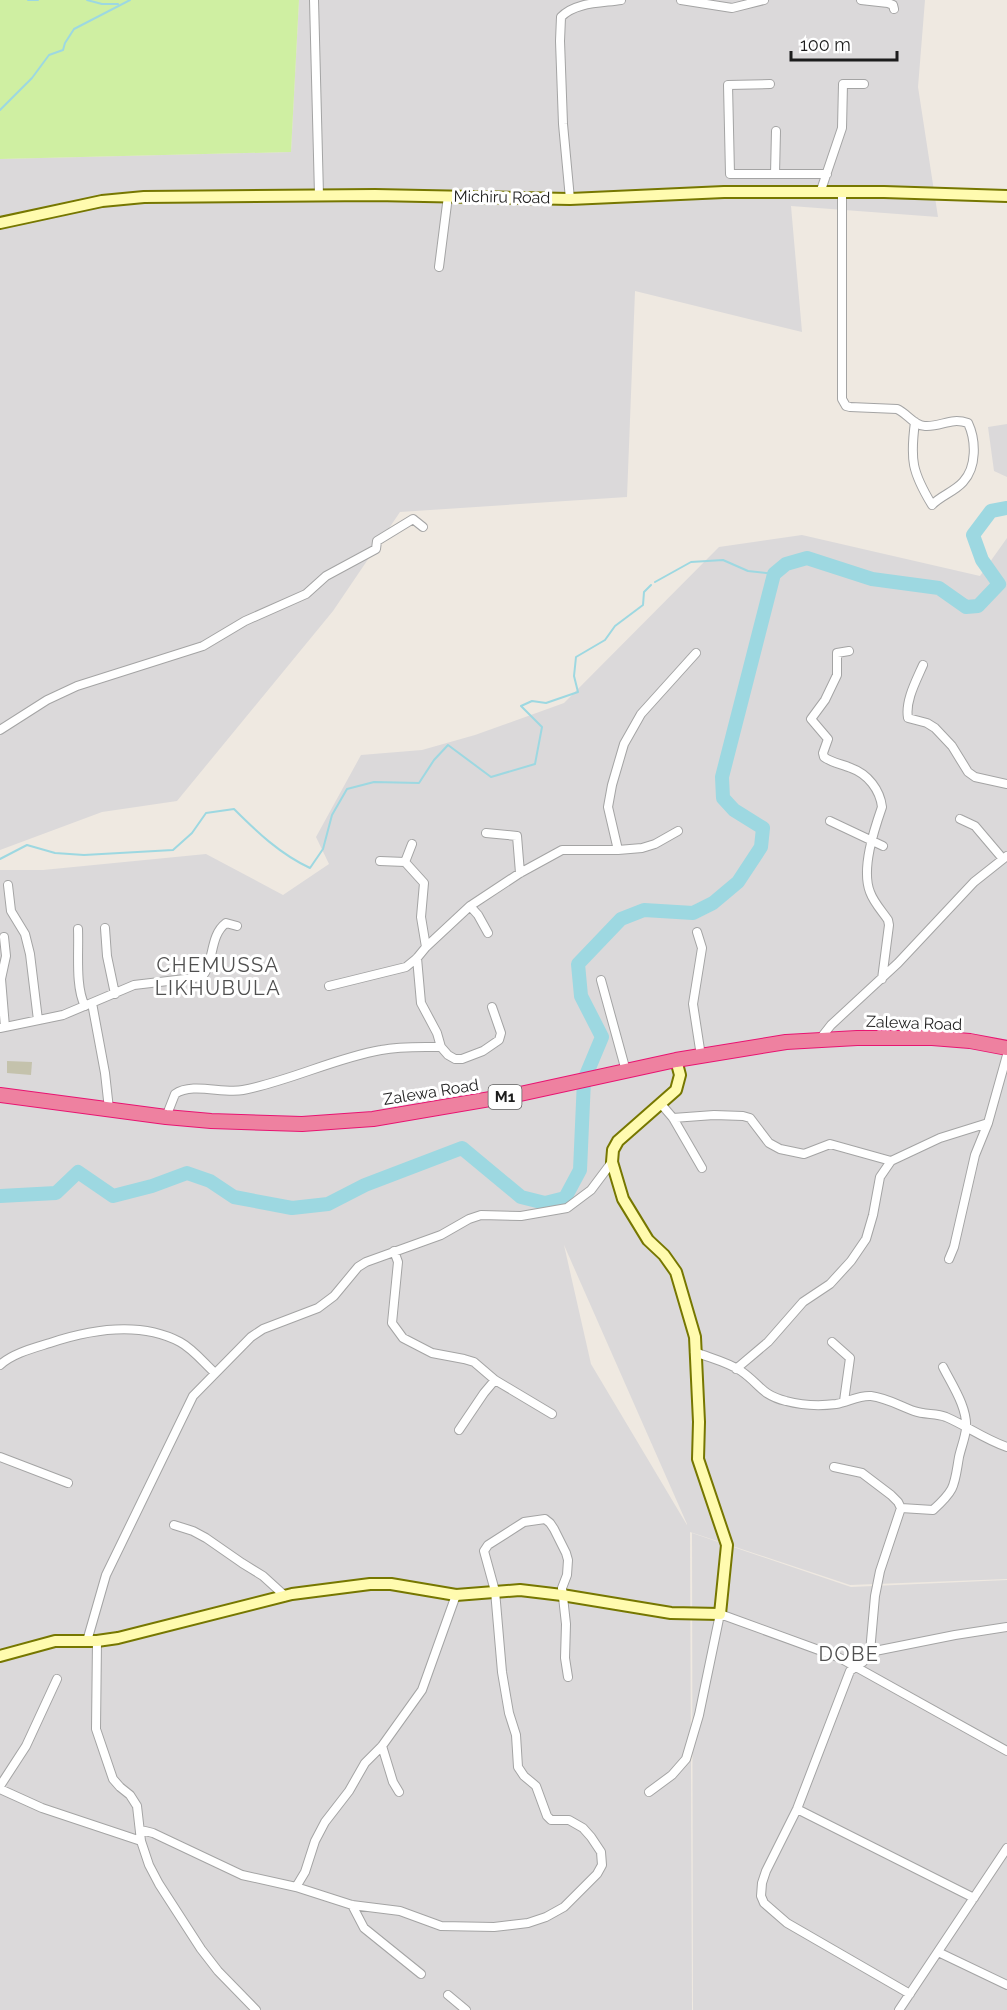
<svg xmlns="http://www.w3.org/2000/svg" width="1007" height="2010" font-family="Raleway,sans-serif">
  <style>
    .residential { fill: #dbd9da; fill-rule: evenodd }
    .construction { fill: #c4c2ac }
    .grass { fill: #cfefa2 }
    .lines { fill: none; stroke-linecap: round; stroke-linejoin: round }
    .stream { stroke: #9dd8e1; stroke-width: 2 }
    .river { stroke: #9dd8e1; stroke-width: 14 }
    .street-casing { stroke: #a4a4a4; stroke-width: 10 }
    .secondary-casing { stroke: #767700; stroke-width: 14 }
    .highway-casing { stroke: #e81471; stroke-width: 16 }
    .street { stroke: #fff; stroke-width: 8 }
    .secondary { stroke: #fffbaf; stroke-width: 10 }
    .highway { stroke: #ee81a0; stroke-width: 14 }
    .labels { text-anchor: middle; dominant-baseline: central; stroke-width: 6; stroke-linejoin: round; paint-order: stroke }
    .shield { fill: #fff; stroke: #616161; stroke-width: 1.5 }
    .shield-label { font-size: 15px; font-weight: bold; fill: #1d1d1d }
    .street-label { font-size: 16px; fill: #1d1d1d; stroke: #fff }
    .quarter-label { font-size: 20px; letter-spacing: 1.5px; fill: #505050; stroke: #fff }
  </style>
  <rect width="100%" height="100%" fill="#efe9e1"/>
  <!-- residential -->
  <path class="residential" d="M299,0H925L918,87L938,217L791,206L802,332L635,291L627,497L400,512L333,611L177,801L102,812L0,850V159L291,152Z
    M1007,424V477L994,471L988,427Z
    M802,535L980,576L1007,538V1579L850,1585L690,1532L692,2010H0V870H43L206,854L283,895L329,864L316,837L361,755L422,750L475,735L564,703L719,547ZM564,1245L687,1524V1525L591,1364Z
    M692,1533L851,1587L1007,1580V2010H693Z"/>
  <!-- construction -->
  <path class="construction" d="M7,1061L32,1062L31,1075L7,1073Z"/>
  <!-- grass -->
  <path class="grass" d="M0,0H299L291,152L0,159Z"/>
  <g class="lines">
    <!-- stream -->
    <path class="stream" d="M28,0H38
      M87,0L102,4H118
      M0,110L32,78L49,55L63,50L65,43L74,29L130,0
      M655,582L691,562L723,560L748,571L774,574
      M0,859L27,845L55,853L84,855L173,850L192,833L206,813L234,809C257,832 280,854 310,868L323,849L332,815L347,789L374,782L419,783L434,760L448,745L491,777L535,764L542,727L521,706L532,701L546,703L578,692L574,676L576,657L605,640L615,626L643,605L644,592L651,585"/>
    <!-- river -->
    <path class="river" d="M0,1196L56,1193L78,1172L113,1196L152,1186L187,1173L210,1181L234,1197L292,1208L328,1204L365,1185L462,1148L521,1197L545,1203L565,1198L580,1170L584,1080L602,1037L581,996L578,964L621,919L644,910L693,913L713,903L738,882L761,847L763,828L734,810L723,798L722,777L774,574L786,564L807,558L872,579L939,588L966,607L978,606L999,584L982,560L973,535L991,511L1007,508"/>
    <!-- street casing -->
    <g class="street-casing">
      <path id="street" d="M314,0L319,195
        M681,0L732,8L764,0
        M861,0L888,3L893,5L894,9
        M770,84L728,85L730,174H775L776,131
        M775,174H827
        M820,193L842,128L843,84H864
        M842,194V399L846,406L850,407L897,409C907,413 914,426 925,426C942,427 950,417 968,423C976,440 977,467 963,482C954,492 940,496 932,505C912,472 910,460 915,422
        M570,199L563,124L560,41L561,17C575,2 602,3 621,0
        M439,267L448,196
        M849,651L837,653V675L825,700L811,719L828,739L823,753L824,757C832,763 842,764 851,768C868,774 880,790 882,807C874,830 861,869 870,892C874,903 882,911 888,920L889,925L882,979
        M923,665C916,681 905,701 908,718L927,723L935,728L952,746L968,772L975,777L1007,784
        M0,730L47,700L77,686L203,646L245,621L306,594L326,576L376,549L377,541L413,519L423,527
        M960,819L975,826L1003,859
        M830,821L883,846
        M486,833L517,836L520,873
        M618,850L608,807L612,785L624,744L641,714L696,653
        M380,861L405,862L424,883L421,917L426,947
        M405,862L412,844
        M8,885L11,911L25,934L30,954L38,1020
        M470,906L478,915L488,933
        M105,928L107,956L115,994
        M78,929C79,952 75,987 85,1006
        M697,932L702,948L693,1004L701,1056
        M4,937L6,956L1,979L5,1027
        M417,958L421,1003L437,1033L441,1047L448,1055L455,1059H462L483,1051L499,1040L501,1033L492,1007
        M601,980L626,1071
        M329,986L406,967L417,958L426,947L470,906L520,873L562,850H618L642,848L655,844L678,831
        M92,1003L105,1073L109,1109
        M0,1028L63,1015L134,985L202,977C215,961 209,936 226,923L237,926
        M820,1039L831,1025L898,963L974,882L1007,856
        M661,1104L673,1118L702,1168
        M166,1117L175,1094C192,1082 223,1094 243,1090C290,1081 335,1058 381,1050C401,1046 421,1047 441,1047
        M673,1118L714,1115L743,1116L750,1118L769,1143L780,1149L804,1154L830,1144L891,1161
        M394,1251L398,1262L392,1323L403,1338L432,1353L464,1359L474,1362L495,1380L552,1414
        M949,1259L954,1247L975,1155L988,1123
        M832,1342L850,1358L844,1401
        M695,1352C710,1358 728,1362 741,1371C760,1384 761,1395 786,1401C801,1405 820,1406 836,1404C848,1402 859,1395 871,1396C887,1398 900,1406 914,1411C925,1415 936,1413 946,1417C967,1426 984,1439 1007,1447
        M0,1365C13,1353 34,1348 50,1343C92,1329 140,1321 180,1342C193,1349 204,1363 215,1373
        M736,1369L768,1342L803,1302L830,1284L851,1261L866,1239L873,1215L880,1177L891,1161L940,1138L988,1123L1007,1055
        M459,1430L484,1393L495,1380
        M0,1457L68,1483
        M834,1467L862,1473L891,1495L898,1502L901,1508L880,1571L875,1596L870,1652L863,1662L850,1671L797,1809L766,1871L762,1883L761,1896L764,1903L787,1923L910,1994
        M901,1508L933,1510C956,1489 954,1486 959,1457C961,1448 965,1438 966,1429C968,1408 952,1385 943,1367
        M174,1525L193,1531L206,1538L242,1563L263,1576L285,1596
        M87,1641L106,1575L193,1396L251,1337L263,1329L318,1308L334,1296L358,1267L366,1262L441,1235L469,1219L481,1215L521,1216L567,1208L591,1190L612,1162
        M97,1641L96,1729L113,1779L120,1787L130,1795L137,1806L141,1841L149,1865L159,1884L201,1949L218,1971L256,2010
        M870,1652L955,1635L1007,1627
        M382,1746L393,1782L399,1792
        M0,1786L26,1746L57,1679
        M0,1789L42,1808L141,1841
        M649,1792L672,1775L686,1759L699,1715L720,1614L838,1657L1007,1751
        M797,1809L974,1898
        M141,1830L153,1833L242,1875L296,1887L352,1905L400,1911L441,1926L494,1927L528,1923L546,1917L564,1907L597,1874L602,1865L601,1852L591,1837L583,1828L569,1820H551L547,1816L536,1786L524,1776L518,1767L516,1735L509,1713L502,1672L495,1591L484,1551L488,1545L524,1522L545,1519L550,1523L554,1529L566,1553L568,1560L567,1575L562,1588L566,1624L565,1658L568,1677
        M296,1887L305,1872L315,1841L325,1822L349,1791L365,1763L382,1746L422,1690L456,1595
        M352,1905L364,1928L421,1974
        M938,1952L1007,1985
        M448,1995L466,2010
        M899,2010L1007,1848"/>
    </g>
    <!-- secondary casing -->
    <g class="secondary-casing">
      <path id="secondary" d="M0,223L102,201L144,197L375,195L570,199L724,192H884L1007,196
        M0,1656L55,1641H97L118,1638L292,1594L370,1584H391L456,1595L520,1590L562,1595L671,1613L720,1614L727,1545L698,1459L699,1422L695,1337L676,1272L664,1255L648,1240L623,1199L612,1162L613,1150L618,1141L676,1090L680,1075L676,1060"/>
    </g>
    <!-- highway casing -->
    <g class="highway-casing">
      <path id="highway" d="M0,1095L166,1117L211,1121L302,1124L373,1119L520,1094L676,1060L786,1042L857,1038H932L970,1041L1007,1048"/>
    </g>
    <!-- street -->
    <use href="#street" class="street"/>
    <!-- secondary -->
    <use href="#secondary" class="secondary"/>
    <!-- highway -->
    <use href="#highway" class="highway"/>
  </g>
  <g class="labels">
    <!-- shield labels -->
    <rect class="shield" x="488.5" y="1085" width="33" height="24" rx="4.5"/>
    <g class="shield-label">
      <text x="505" y="1097">M1</text>
    </g>
    <!-- street labels -->
    <g class="street-label">
      <text transform="translate(502 197) rotate(1)">Michiru Road</text>
      <text transform="translate(914 1023) rotate(2)">Zalewa Road</text>
      <text transform="translate(431 1092) rotate(-9)">Zalewa Road</text>
    </g>
    <!-- quarter labels -->
    <g class="quarter-label">
      <text x="218" y="965">CHEMUSSA<tspan x="218" dy="23">LIKHUBULA</tspan></text>
      <text x="849" y="1654">DOBE</text>
    </g>
  </g>
  <!-- scale -->
  <path d="M791 51v9h106v-9" fill="none" stroke="#1d1d1d" stroke-width="3"/>
  <text x="800" y="51" font-size="18" fill="#1d1d1d" stroke="#ffffff" stroke-width="4.5" paint-order="stroke">100 m</text>
</svg>
